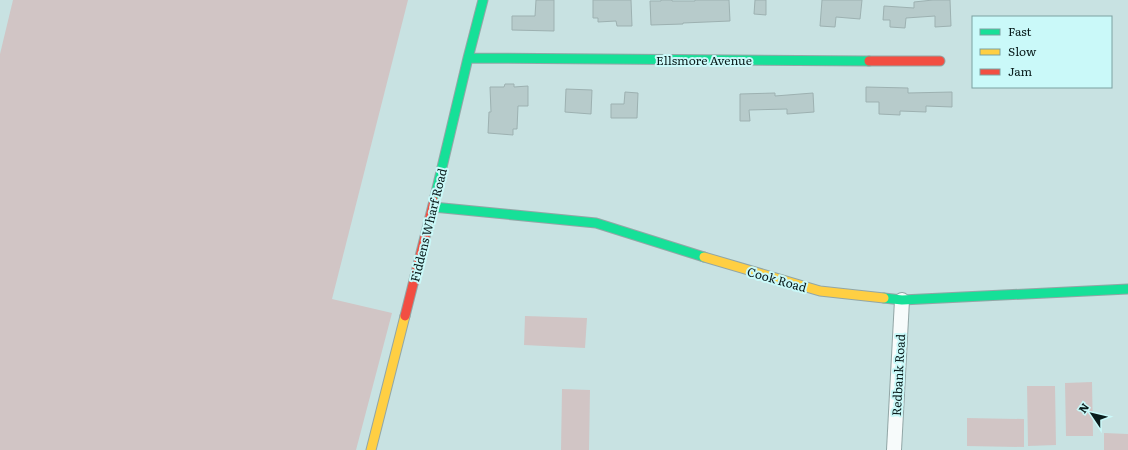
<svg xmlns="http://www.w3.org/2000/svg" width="1128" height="450" font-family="Literata,serif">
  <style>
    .green { fill: #d1c5c5 }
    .building { fill: #b7cbcb; stroke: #9db1b1 }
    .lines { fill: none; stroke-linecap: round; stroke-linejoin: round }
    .street-casing { stroke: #92a6a6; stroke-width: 16 }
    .fast-casing { stroke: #92a6a6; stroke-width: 11 }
    .slow-casing { stroke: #92a6a6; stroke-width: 11 }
    .jam-casing { stroke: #92a6a6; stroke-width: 11 }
    .street { stroke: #f7fbfb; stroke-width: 14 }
    .fast { stroke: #16e098; stroke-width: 9 }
    .slow { stroke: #ffcf43; stroke-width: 9 }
    .jam { stroke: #f24e42; stroke-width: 9 }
    .labels { text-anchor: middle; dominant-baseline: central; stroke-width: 4; stroke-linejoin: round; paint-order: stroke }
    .street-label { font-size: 12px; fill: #0a1c1c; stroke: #caf9f9 }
  </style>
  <rect width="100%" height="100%" fill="#c8e2e2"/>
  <!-- green -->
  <path class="green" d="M13,0H408L332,299L392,313L356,450H0V54Z
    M525,316L587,318L585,348L524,345Z
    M1092,382L1093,436H1066L1065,383Z
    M1027,386H1055L1056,445L1028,446Z
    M562,389L590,390L589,450H561Z
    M967,418L1024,419V447L967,446Z
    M1104,433L1128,434V450H1104Z"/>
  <!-- building -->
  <path class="building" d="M536,0H554V31L512,30V16H535Z
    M593,0H631L632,26H617L616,21L598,22V18H593Z
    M661,0H672V1H695V0H729L730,21L683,23V24L651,25L650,1H661Z
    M755,0H766V15L754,14Z
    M822,0H862L860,19L836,17L835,27L820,26Z
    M933,0H950L951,26L935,27V16L906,18L905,28L890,27V20H883L884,6L914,8V2Z
    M505,84H514V87L528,86V106H518L517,129H513V135L488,133L489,112H491L490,87H504Z
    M866,87L908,88V93L952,92V107L926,106V112L900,111V115L879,114V102H866Z
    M566,89L592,90L591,114L565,112Z
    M625,92L638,93L637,118H611V104H624Z
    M775,93V96L813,93L814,112L787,114V109L749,110L750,121H740V94Z"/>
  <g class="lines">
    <!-- street casing -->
    <g class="street-casing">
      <path id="street" d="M894,450L902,300"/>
    </g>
    <!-- fast casing -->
    <g class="fast-casing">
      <path id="fast" d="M468,58L869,61
        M434,201L468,58L483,0
        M433,207L596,223L704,257
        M884,298L902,300L1128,289"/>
    </g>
    <!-- slow casing -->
    <g class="slow-casing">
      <path id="slow" d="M704,257L820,291L884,298
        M371,450L405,316"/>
    </g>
    <!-- jam casing -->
    <g class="jam-casing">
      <path id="jam" d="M869,61H940
        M405,316L434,201"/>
    </g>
    <!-- street -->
    <use href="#street" class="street"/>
    <!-- fast -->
    <use href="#fast" class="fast"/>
    <!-- slow -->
    <use href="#slow" class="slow"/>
    <!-- jam -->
    <use href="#jam" class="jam"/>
  </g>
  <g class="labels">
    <!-- street labels -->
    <g class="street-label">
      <text x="704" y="60">Ellsmore Avenue</text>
      <text transform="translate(428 225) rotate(-76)">Fiddens Wharf Road</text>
      <text transform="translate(777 279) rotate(16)">Cook Road</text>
      <text transform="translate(898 375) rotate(-87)">Redbank Road</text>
    </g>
  </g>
  <!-- legend -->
  <rect x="972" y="16" width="140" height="72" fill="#caf9f9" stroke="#7da1a1"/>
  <rect x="980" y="29" width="20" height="6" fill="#16e098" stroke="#7da1a1"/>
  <text x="1008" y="36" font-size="12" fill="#0a1c1c">Fast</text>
  <rect x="980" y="49" width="20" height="6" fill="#ffcf43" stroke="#7da1a1"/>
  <text x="1008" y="56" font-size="12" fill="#0a1c1c">Slow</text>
  <rect x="980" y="69" width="20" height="6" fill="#f24e42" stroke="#7da1a1"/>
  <text x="1008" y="76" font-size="12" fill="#0a1c1c">Jam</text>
  <!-- north arrow -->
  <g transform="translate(1092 414) rotate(305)" stroke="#caf9f9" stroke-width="3" paint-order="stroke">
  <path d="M0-3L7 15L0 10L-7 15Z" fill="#0a1c1c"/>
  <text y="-6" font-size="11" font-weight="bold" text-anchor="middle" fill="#0a1c1c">N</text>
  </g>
</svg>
